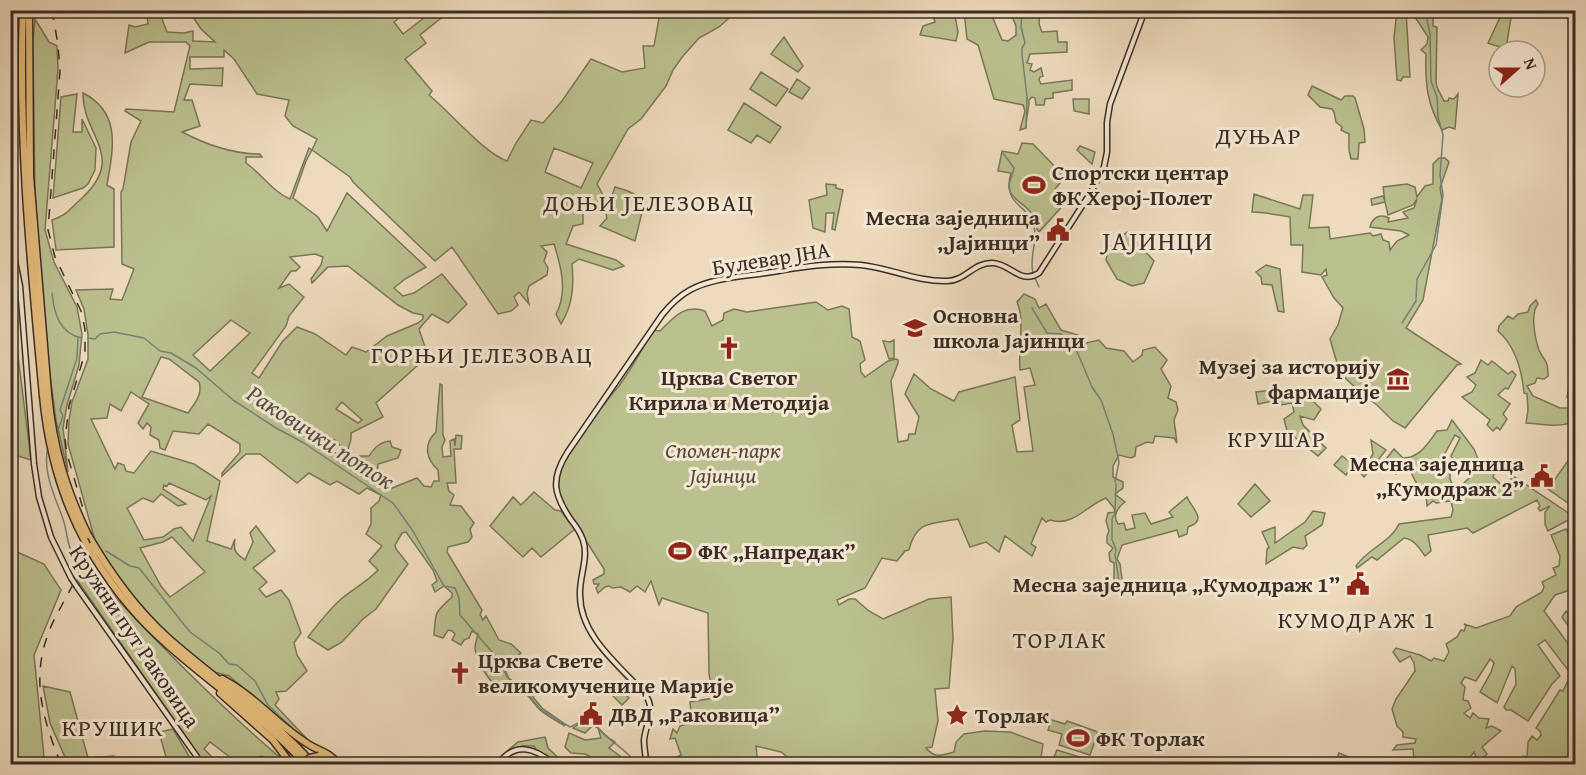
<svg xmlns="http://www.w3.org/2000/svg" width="1586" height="775" font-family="'Gentium Book Plus',serif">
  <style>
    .green { fill: #bbc08f; stroke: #7a765a; stroke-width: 1.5; fill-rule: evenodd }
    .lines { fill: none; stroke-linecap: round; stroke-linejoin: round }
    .stream { stroke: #748277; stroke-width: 1.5 }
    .secondary-casing { stroke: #3a2d25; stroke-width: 7 }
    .highway-casing { stroke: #3a2d25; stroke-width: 9 }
    .secondary { stroke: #f4e8d4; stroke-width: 4 }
    .highway { stroke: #e7be7e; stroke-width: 6 }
    .rail { stroke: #3a2d25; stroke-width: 1.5; stroke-dasharray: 10 10; stroke-linecap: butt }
    .secondary-bridge-casing { stroke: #3a2d25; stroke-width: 7; stroke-linecap: butt }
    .highway-bridge-casing { stroke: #3a2d25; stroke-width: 9; stroke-linecap: butt }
    .secondary-bridge { stroke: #f4e8d4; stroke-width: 4 }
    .highway-bridge { stroke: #e7be7e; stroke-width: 6 }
    .labels { text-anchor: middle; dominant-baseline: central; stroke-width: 6; stroke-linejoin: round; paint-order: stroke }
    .poi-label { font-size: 22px; font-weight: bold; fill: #3a2d25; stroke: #f4e8d4; text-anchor: start }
    .street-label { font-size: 22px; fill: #3a2d25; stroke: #f4e8d4 }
    .park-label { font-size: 22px; font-style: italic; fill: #544a3a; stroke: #f4e8d4 }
    .neighbourhood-label { font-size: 24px; letter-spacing: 1.5px; fill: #3a2d25; stroke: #f4e8d4 }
    .water-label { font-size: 24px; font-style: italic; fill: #525047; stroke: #f4e8d4 }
    .quarter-label { font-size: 26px; letter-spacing: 1.5px; fill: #3a2d25; stroke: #f4e8d4 }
  </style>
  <rect width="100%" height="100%" fill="#eedbbd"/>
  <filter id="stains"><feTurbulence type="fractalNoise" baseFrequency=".00333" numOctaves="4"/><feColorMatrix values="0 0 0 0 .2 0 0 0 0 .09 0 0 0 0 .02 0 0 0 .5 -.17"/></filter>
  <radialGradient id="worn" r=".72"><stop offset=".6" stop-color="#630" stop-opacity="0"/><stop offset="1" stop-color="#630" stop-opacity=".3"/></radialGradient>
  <!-- green -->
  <path class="green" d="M156,11H159L167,32L184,33L193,31V41L215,42L201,29L189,11H407L394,22L403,34L433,11H450L420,35L426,43L405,59L432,91L429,95C451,113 484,153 507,161L516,143L531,120L543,123L562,101L591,59L622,72L645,68L643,46H654L659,18L666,11H737L719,27L699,38L683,56L673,70L666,86L641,119L628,129L597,184L602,193V201L593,203L583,213V224L573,226L566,244L616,260L624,266L613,270L579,259L572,264C574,285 573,305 561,324L556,314C568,293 561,266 554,244L541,246L547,252L544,261L548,268L547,275L529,286L527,293L529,304L519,292L514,297L518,305L511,311L498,314L452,247L435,261L353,182L350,177L312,150L306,161L293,198L318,217L327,231L347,193L426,267L405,279L394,288L403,296L414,293L442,274L467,304L448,323L432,314L419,329L428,356L376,403L383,417L351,433V439L347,453L335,440L324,435L321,439L332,451L351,463L356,456H369C375,447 380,442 390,441L392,447L401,450L398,458L378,464L377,474L385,491L417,478L424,486L431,487L434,481H439L438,470C426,459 423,444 436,432L440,384L442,385L443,435L445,440L442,447L443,457L451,456L450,441L454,439L455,446L456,435L462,436L461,449H454L456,483H447L449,491L454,495L450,505L461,506L474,523L470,529L472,537L468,542L448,547L447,552L482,610L480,615L483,620L486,616L499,640L511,644L521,653L514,659L502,663L510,681L521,685L535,694L533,697L542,708L562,722L565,726C557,721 547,716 540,710C529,699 523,684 505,684L501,689C490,684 476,661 475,648C475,644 477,638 478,634L472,631L469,638L464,640L461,645L452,640L455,634L452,631L448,630L443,638L434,635C436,610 434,614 452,597V593L444,586L435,592L432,585L437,581L433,570L406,532L402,533L395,545L396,549L408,564L376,609L363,619L342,642L328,650L308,637C318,624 328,611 340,600C353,589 367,582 378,570L369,561L382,546L366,534L371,524V508L379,501L381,495L367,488L359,494L337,481L330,485L309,473L297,483L260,454H246L222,476V473L240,452V444L208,424L199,434L173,431L165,450L160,448L159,440L150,435L151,427L147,423L143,429L138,423L149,404L131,392L121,411L110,404L107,418L91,419L115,469L118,463L124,465L126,471L134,473L151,451L194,464L220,481L207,541L231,549L235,539C233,552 236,553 245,560L253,542L250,533L256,526L275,551L253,568L267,582L259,589L266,597L281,590L289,600L301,633L294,643L297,655L307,671L286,691L276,692L279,699L275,705L309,741L299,735L229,676L203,669L189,657L130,595L98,551L68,444L69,420L72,402L88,359V335L84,309L76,290L113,289L110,299L122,300L134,269L122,264L121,192L123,189L131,142L141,121L125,111L126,109L174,112L190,46L186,42H149L125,53L129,25L135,27L148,24L147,14ZM224,50L234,59L257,94L289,100L285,116L293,126L317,139L312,150L309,148L290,199C273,192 262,174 246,163V157H262L260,154C232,154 207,145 182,132L200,126L192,100H184L190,84L222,86L223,68L190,69V57H224ZM554,148L593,163L581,188L545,172ZM315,254L323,257L321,265L311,279L312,283L328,267L348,266L398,305L413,313L423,315V319L418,323L387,336L366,352L352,347L346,355L315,334L297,327L282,342L259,378L252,373L286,326L289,316L304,297L289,284L279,288L291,271H296L300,267L290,257ZM231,320L250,333L210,371L193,355ZM161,357L169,359L199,382C203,394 195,403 188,413L142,397ZM342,402L362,420L358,423L336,409ZM169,483L206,500L211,496L193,541L181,527L174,529L163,537L144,540L127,508L143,498L153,502L161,494L178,506L186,504L163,489L164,485L167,486ZM172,537L205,572L170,597L161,586L140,548L163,542Z
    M932,11H947L949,14L955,16L958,32L956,41L920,35L923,26L935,22Z
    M964,11H990L1002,40L1008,41L1016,35V26L1011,14L1013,11H1040L1039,24L1042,32L1057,31L1058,42H1067V52L1030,54L1027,63L1032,64L1030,70L1034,72L1041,68L1043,76L1040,77L1039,80L1041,84L1072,80V90L1053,93V98L1045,99L1044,105H1036L1035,98L1032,97L1029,100C1029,110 1026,117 1026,128L1020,130L1025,111L1023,105L994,99L978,45L967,39Z
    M1397,11H1406L1410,77H1403L1401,81L1397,80L1394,38Z
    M1410,11H1433V26L1437,27L1436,81L1437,87L1444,101H1448L1449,98L1454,99L1458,94L1455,129L1449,127L1442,130C1427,104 1425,84 1426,54L1421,50L1427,44L1428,37C1422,28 1417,19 1410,11Z
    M1503,11H1512L1506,49L1488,43Z
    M35,19L49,42L57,46L58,69L45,230L54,262L77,307L82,334L79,365L67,405L63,428L68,472L56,420L48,360L35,196L33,42Z
    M784,37L803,66L798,72L771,54Z
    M761,72L788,89L776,106L750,89Z
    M797,79L810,88L802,99L789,92Z
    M1312,86L1341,100L1345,96H1353L1355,98L1364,129L1365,142L1359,143L1358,159H1351L1349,150V134L1341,130L1342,127L1336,122L1334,112L1332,109L1320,107L1308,95Z
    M83,93C122,113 113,149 107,185L114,189V247L56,250L52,220C69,214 68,210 81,199C128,156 82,136 83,93Z
    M77,94L73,132H82V119L96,148L95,170L88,184L83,188L53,198L61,97Z
    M1073,99H1089V114L1074,111Z
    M744,103L781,127L770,143L757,135L751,143L728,130Z
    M1022,143L1033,144L1065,177L1055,189L1067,201L1039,232C1034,226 1036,220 1032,214C1021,198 1003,200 1011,173L998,171L1002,151L1018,154Z
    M1080,146L1095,152L1092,164L1077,150Z
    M1439,158H1445L1449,162L1440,188L1442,199L1423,300L1406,328L1461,364L1457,365L1405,428L1393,421L1377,405L1363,395L1340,373L1330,339L1338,325L1343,308L1334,298L1322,277L1327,275L1326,269L1321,275L1302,272L1303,245H1291L1290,217C1277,215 1265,212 1252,212L1254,194L1300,209L1303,195H1313L1309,228L1329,227L1330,239L1370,233L1373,236L1381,234L1383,240L1389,242L1390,250L1397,241L1409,235L1401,231L1370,227C1372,218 1380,213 1389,218L1388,222L1408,218L1403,212L1414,208L1417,199L1413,205L1388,215L1385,202L1372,205L1371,199L1383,196L1385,201L1383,187L1407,184L1415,187L1417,197L1425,186L1433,184V164Z
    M826,184L836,185V188L843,190L835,230L832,229L834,213H826L825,232L813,228L809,200L827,195Z
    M615,187L628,191L645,200L635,241L600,226L607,218L606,214Z
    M1127,232L1154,261L1144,283L1132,286L1117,279L1106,260L1108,250Z
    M1266,265L1280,269L1284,312L1278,311L1272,285L1262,284L1261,277L1256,272Z
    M1024,294L1035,299L1039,308L1046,304L1061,330L1078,335L1082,344L1099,340L1106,348L1124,351L1133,362L1142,355L1143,350L1155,347L1167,360L1161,369L1171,386L1168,398L1176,402L1178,410L1174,420L1177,443L1174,438L1155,436L1153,443L1147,442L1136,447L1135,456L1131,458L1119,455L1113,466V477L1123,482V488L1115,494L1125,502C1118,507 1112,516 1118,524L1124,523L1126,530L1135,528L1132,515L1145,513L1151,524L1173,517L1169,512L1187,497C1193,510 1208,520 1188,527L1187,534L1179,537L1177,530L1122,545L1117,559L1120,564L1122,579L1129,583V589L1123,595L1114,585V563L1110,561L1109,553L1113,548L1107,543V536L1109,531L1106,521L1108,513L1115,512L1114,508L1106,498C1086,506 1073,527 1050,520L1046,522L1042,518L1031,544L1036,547L1032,556L1005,536L999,552L986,542L970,547L958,519C934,524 916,519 909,550L905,551L897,561L882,558L865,588L837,600L839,605L849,599H855L869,611L883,619L929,599L951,597L953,638L949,688L935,689L938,721L932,747L926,748C935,759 942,755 954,752L956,742L964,734L985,731L1010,732L1043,744L1040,764H796L781,752L756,746L758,764H683L677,757L681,755L675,738L670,739L673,729L677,733L680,726L687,724L689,722H679L677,719L681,715L691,713L690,702L720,697V686L711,684L709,674L708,613L662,598L659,605L651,581L645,592L637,586L630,592L621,587L612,588L609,586L605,587L598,593L596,588L599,584H594L593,580L604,574V569L561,501C557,489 557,478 563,465C571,445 600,409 613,393C629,376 641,350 653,330L660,331C674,317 684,304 705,311L712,326L723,320L724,313L734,309L747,312L816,302L828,310L842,306L849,309L852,337L860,341L865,360L860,364L861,372L865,377L888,361L896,359L898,360V363L891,381L898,442L908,440L909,434H915L919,417L905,394L914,374L931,389L954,401L959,392L1015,377L1020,420L1012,425L1017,452L1033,451L1024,387L1035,385L1030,368L1020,370C1018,349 1025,320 1017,302Z
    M11,300L31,460L11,454Z
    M1536,300L1538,304C1530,313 1535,339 1539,350C1544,362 1548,358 1548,376L1544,379L1537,378L1535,383L1527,386L1533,396L1560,408H1574V401L1567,397L1569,388L1575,384V422C1554,428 1546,424 1526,423L1528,410L1527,394L1524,393C1522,371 1515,346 1498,331L1499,326L1508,316L1513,319L1518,314L1528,312L1530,306Z
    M894,340V358L889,359L883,341L890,342Z
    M1481,360L1488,365L1492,361L1508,374L1512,371L1516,375L1508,389L1505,388L1498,395L1510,404L1503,414L1507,419L1500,430L1497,427L1493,431L1487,425L1490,420L1462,397L1472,392L1476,385L1467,377L1475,373Z
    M1275,390L1309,397L1321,409L1314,420L1300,416L1303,425L1326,448L1318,456L1287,431L1284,419L1294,412L1292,403L1281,405L1279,400L1258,404L1256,392Z
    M1452,420L1474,449L1478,459L1496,469L1493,477L1503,486L1515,491L1517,486L1511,479L1513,476L1567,512L1572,518L1548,531L1545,524V512L1550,506L1540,511L1538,508L1540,506L1537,500L1473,533L1467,528L1428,535L1431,551L1425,556C1420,549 1414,539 1404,538L1377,560L1372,557L1357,568L1356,566C1367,549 1391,542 1399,524L1451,517L1453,510L1451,501L1436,503L1433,501L1427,506L1426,494L1418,486L1408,467L1404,466L1396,474L1383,463L1394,449L1403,458C1420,458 1428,443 1437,431L1447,430ZM1455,435L1460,438L1451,456L1454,462L1460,460L1467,465L1470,477L1460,487L1454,488L1450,479V471L1443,457Z
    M1371,440L1386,450L1364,477L1358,470H1349L1346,475L1334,465L1342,456L1350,462L1356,460L1368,462L1373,454Z
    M1570,458L1575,463V508L1548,489Z
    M1255,484L1270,501L1251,517L1238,504Z
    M534,492L555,510L561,511L575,529L541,557L532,548L523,557L490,526L513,497L521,505Z
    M1313,511L1325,513L1322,525L1305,536L1307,545L1303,549L1293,547L1266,564L1267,549L1269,547L1262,532L1275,527V543L1305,522Z
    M1566,529L1570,535L1574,532L1575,534V585L1567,591L1555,595L1544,611L1575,653V763L1518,764L1523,756L1527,757L1528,742L1532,736L1537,740L1541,735L1540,731L1536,728L1560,690L1563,691L1571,674L1545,640L1538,645L1560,676L1552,684L1528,721L1511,710H1506L1504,707L1516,684L1515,669L1512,666L1497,703L1480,692L1491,672L1494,663L1490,659L1476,681L1465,677L1461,683L1465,687L1463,700L1468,701L1471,708L1464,713L1470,718L1473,713L1479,718L1489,719L1486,728L1492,726L1501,731L1482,747L1487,754L1479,764L1474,752L1465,764H1461L1456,759L1449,764H1414L1409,761H1414L1413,749L1393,750L1397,745L1415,743L1416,739L1403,737V732L1397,726L1392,709L1396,699L1415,671L1414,663L1410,656L1400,662L1393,652L1396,648L1420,655L1431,661L1434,658L1444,661L1449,652L1446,644L1457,637L1461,630L1464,631L1466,626L1464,624L1476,628L1510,616L1516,607L1542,592L1544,587L1542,582L1556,575L1553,568L1559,566L1560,556L1551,535Z
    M15,551L44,564L61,590L34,655L44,757L28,764H15L11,746L10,555Z
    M88,562C107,590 130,613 154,638C196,681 238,722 284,761L274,764L262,756L239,764L210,742L204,749L219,764H205L77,580Z
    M1566,611L1575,623V636L1562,617Z
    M43,686L70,692L88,758L114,756L117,764H68L50,723Z
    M619,688L629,698L622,705L612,695Z
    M1052,720L1065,724L1067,721L1098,732L1090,755L1059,745L1062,734L1048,730Z
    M583,721C602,726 600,734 615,742L609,748L620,756L615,764H599L597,760L585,754L571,753L565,747L569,733L585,740L601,738L598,728L593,725L585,733L573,728Z
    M173,729L190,758L194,759L198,764H168L159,732Z
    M545,737L548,748L565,764H543L534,746H522L506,752L518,742Z
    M1057,750L1102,764H1051Z
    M1339,753L1363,763L1374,764H1335Z"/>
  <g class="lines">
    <!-- stream -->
    <path class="stream" d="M1022,10L1021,27L1025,43L1022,48V54L1027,97L1026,128
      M12,91L14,10
      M11,102L16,214
      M1003,153L1014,168C1013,175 1009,180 1009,187C1011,209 1036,208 1035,236
      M1033,273C1030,262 1034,250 1035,238
      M1035,278L1039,287
      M52,293C54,314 60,334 82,338
      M1032,308L1047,333L1061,334L1076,349L1092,387L1101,400L1113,434L1119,462L1115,482
      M1402,323L1416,301L1417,279L1436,245L1443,195L1440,175L1443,135L1438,117L1437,97L1431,81L1430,34L1425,10
      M88,338L95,339L100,334L114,332L144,338L160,351L171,353L196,368L233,400L276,428L304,443L393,503L413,531L444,586L455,588L459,598L460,615L499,660L507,677L523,688L540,709L570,727L583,721C601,725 596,728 607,737C619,747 627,751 637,764
      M56,436L63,416L60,410L77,358L78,337
      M48,447C42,471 55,497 63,519C68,533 67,553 79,562
      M1116,484L1115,513L1112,519V540L1116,549L1115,555L1119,581L1123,588
      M106,551L130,566L139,568L190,632L219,653L229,664L237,665L255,681L268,705L303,738
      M84,566H86"/>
    <!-- secondary casing -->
    <g class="secondary-casing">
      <path id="secondary" d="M10,237L20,286L34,464L39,497L51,537L71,578
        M77,587L202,764
        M498,764C515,741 535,748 554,764
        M646,764C646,756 644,748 644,740C646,722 657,709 644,693C619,665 580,636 580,595C579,577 589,558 583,540C580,532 576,526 571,520C554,495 550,480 567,453L662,315C670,305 679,296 690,290C712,278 740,277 765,273C798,268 828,262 861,265C890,268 918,282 947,281C965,281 974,262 993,263C1011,264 1020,285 1039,273L1091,192L1104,167L1107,152V122L1110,104L1145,10"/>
    </g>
    <!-- highway casing -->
    <g class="highway-casing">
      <path id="highway" d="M23,10C18,139 31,267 43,396
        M29,10L30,176L48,394
        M88,535C110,573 135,608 167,637C215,680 270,715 313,764
        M87,545C106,578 129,609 157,635C204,680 262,715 305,764
        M222,679C254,695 277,725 308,744C319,751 331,753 338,764
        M220,693L273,740L291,764
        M319,756L325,758L333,764"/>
    </g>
    <!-- secondary -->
    <use href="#secondary" class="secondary"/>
    <!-- highway -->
    <use href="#highway" class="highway"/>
    <!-- rail -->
    <path class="rail" d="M52,10L58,45L60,71L48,230L55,257L81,311L85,329V353L69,406L65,439L67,454L84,512
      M61,764C40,713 29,670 55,618C66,596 81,575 84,551"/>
    <!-- secondary-bridge casing -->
    <g class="secondary-bridge-casing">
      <path id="secondary-bridge" d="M71,578L77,587"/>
    </g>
    <!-- highway-bridge casing -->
    <g class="highway-bridge-casing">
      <path id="highway-bridge" d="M48,394C53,446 65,488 88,535
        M43,396C48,448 61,498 87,545
        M302,764L310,758L319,756"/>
    </g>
    <!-- secondary-bridge -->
    <use href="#secondary-bridge" class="secondary-bridge"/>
    <!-- highway-bridge -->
    <use href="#highway-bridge" class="highway-bridge"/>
  </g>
  <!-- icons -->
  <defs>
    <g id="stadium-bare" transform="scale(1.8)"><path d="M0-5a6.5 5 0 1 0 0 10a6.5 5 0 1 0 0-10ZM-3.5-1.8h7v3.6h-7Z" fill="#8f2418" stroke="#f4e8d4" stroke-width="2.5" paint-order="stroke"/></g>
    <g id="civic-bare" transform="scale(1.8)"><path d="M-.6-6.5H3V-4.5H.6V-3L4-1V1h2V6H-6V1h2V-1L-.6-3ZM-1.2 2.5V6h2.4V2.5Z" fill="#8f2418" stroke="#f4e8d4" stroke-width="2.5" paint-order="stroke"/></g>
    <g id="school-bare" transform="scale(1.8)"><path d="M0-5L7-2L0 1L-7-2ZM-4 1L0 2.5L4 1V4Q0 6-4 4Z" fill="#8f2418" stroke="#f4e8d4" stroke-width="2.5" paint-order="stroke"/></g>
    <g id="church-bare" transform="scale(1.8)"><path d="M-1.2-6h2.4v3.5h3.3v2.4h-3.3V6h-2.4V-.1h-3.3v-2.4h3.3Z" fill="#8f2418" stroke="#f4e8d4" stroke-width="2.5" paint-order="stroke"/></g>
    <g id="museum-bare" transform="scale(1.8)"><path d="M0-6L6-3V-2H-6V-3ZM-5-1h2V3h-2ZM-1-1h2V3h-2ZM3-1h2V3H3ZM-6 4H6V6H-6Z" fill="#8f2418" stroke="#f4e8d4" stroke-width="2.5" paint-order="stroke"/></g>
    <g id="sight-bare" transform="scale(1.8)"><path d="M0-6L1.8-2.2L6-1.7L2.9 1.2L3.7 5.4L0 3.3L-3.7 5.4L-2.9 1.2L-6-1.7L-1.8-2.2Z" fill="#8f2418" stroke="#f4e8d4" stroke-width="2.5" paint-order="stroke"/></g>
  </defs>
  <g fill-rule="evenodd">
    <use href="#stadium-bare" x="1034" y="185"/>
    <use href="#civic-bare" x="1058" y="230"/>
    <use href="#school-bare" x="915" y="328"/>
    <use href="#church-bare" x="729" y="348"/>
    <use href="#museum-bare" x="1398" y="379"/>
    <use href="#civic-bare" x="1542" y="476"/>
    <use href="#stadium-bare" x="680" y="551"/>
    <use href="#civic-bare" x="1358" y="584"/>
    <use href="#church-bare" x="460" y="673"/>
    <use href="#civic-bare" x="591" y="714"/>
    <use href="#sight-bare" x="957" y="715"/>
    <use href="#stadium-bare" x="1078" y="738"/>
  </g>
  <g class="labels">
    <!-- poi labels -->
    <g class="poi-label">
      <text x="1052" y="172">Спортски центар<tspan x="1052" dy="25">ФК Херој-Полет</tspan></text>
      <text x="1040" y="217" text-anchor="end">Месна заједница<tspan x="1040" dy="25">„Јајинци”</tspan></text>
      <text x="933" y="315">Основна<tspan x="933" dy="25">школа Јајинци</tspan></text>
      <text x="1380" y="366" text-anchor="end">Музеј за историју<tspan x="1380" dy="25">фармације</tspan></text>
      <text x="729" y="377" text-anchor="middle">Црква Светог<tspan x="729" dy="25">Кирила и Методија</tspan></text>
      <text x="1524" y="463" text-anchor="end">Месна заједница<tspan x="1524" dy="25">„Кумодраж 2”</tspan></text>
      <text x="698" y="551">ФК „Напредак”</text>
      <text x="1340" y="584" text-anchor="end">Месна заједница „Кумодраж 1”</text>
      <text x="478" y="660">Црква Свете<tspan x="478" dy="25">великомученице Марије</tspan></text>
      <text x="609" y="714">ДВД „Раковица”</text>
      <text x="975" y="715">Торлак</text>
      <text x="1096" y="738">ФК Торлак</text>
    </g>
    <!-- street labels -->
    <g class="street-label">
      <text transform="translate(771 258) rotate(-9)">Булевар ЈНА</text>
      <text transform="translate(135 636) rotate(56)">Кружни пут Раковица</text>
    </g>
    <!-- park labels -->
    <g class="park-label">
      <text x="723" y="450">Спомен-парк<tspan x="723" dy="25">Јајинци</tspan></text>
    </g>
    <!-- neighbourhood labels -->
    <g class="neighbourhood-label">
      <text x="1259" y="135">ДУЊАР</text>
      <text x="649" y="202">ДОЊИ ЈЕЛЕЗОВАЦ</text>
      <text x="482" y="354">ГОРЊИ ЈЕЛЕЗОВАЦ</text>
      <text x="1277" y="438">КРУШАР</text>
      <text x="1357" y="619">КУМОДРАЖ 1</text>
      <text x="1060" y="639">ТОРЛАК</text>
      <text x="113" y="727">КРУШИК</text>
    </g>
    <!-- water labels -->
    <g class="water-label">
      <text transform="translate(321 437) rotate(33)">Раковички поток</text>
    </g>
    <!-- quarter labels -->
    <g class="quarter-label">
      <text x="1158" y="240">ЈАЈИНЦИ</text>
    </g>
  </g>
  <!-- margin -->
  <rect width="1586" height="775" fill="none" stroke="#eedbbd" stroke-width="36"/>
  <rect x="12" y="12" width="1562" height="751" fill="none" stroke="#3a2d25" stroke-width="3"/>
  <rect x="18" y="18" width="1550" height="739" fill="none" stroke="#3a2d25" stroke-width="1.5"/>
  <!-- north arrow -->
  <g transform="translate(1517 69) rotate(69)"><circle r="28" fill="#f4e8d4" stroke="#aa9d8e" stroke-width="1.5"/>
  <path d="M0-4.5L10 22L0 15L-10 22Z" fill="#8f2418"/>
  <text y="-9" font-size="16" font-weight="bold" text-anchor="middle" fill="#3a2d25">N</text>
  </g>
  <rect width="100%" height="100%" filter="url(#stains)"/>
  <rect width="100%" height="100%" fill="url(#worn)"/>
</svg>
